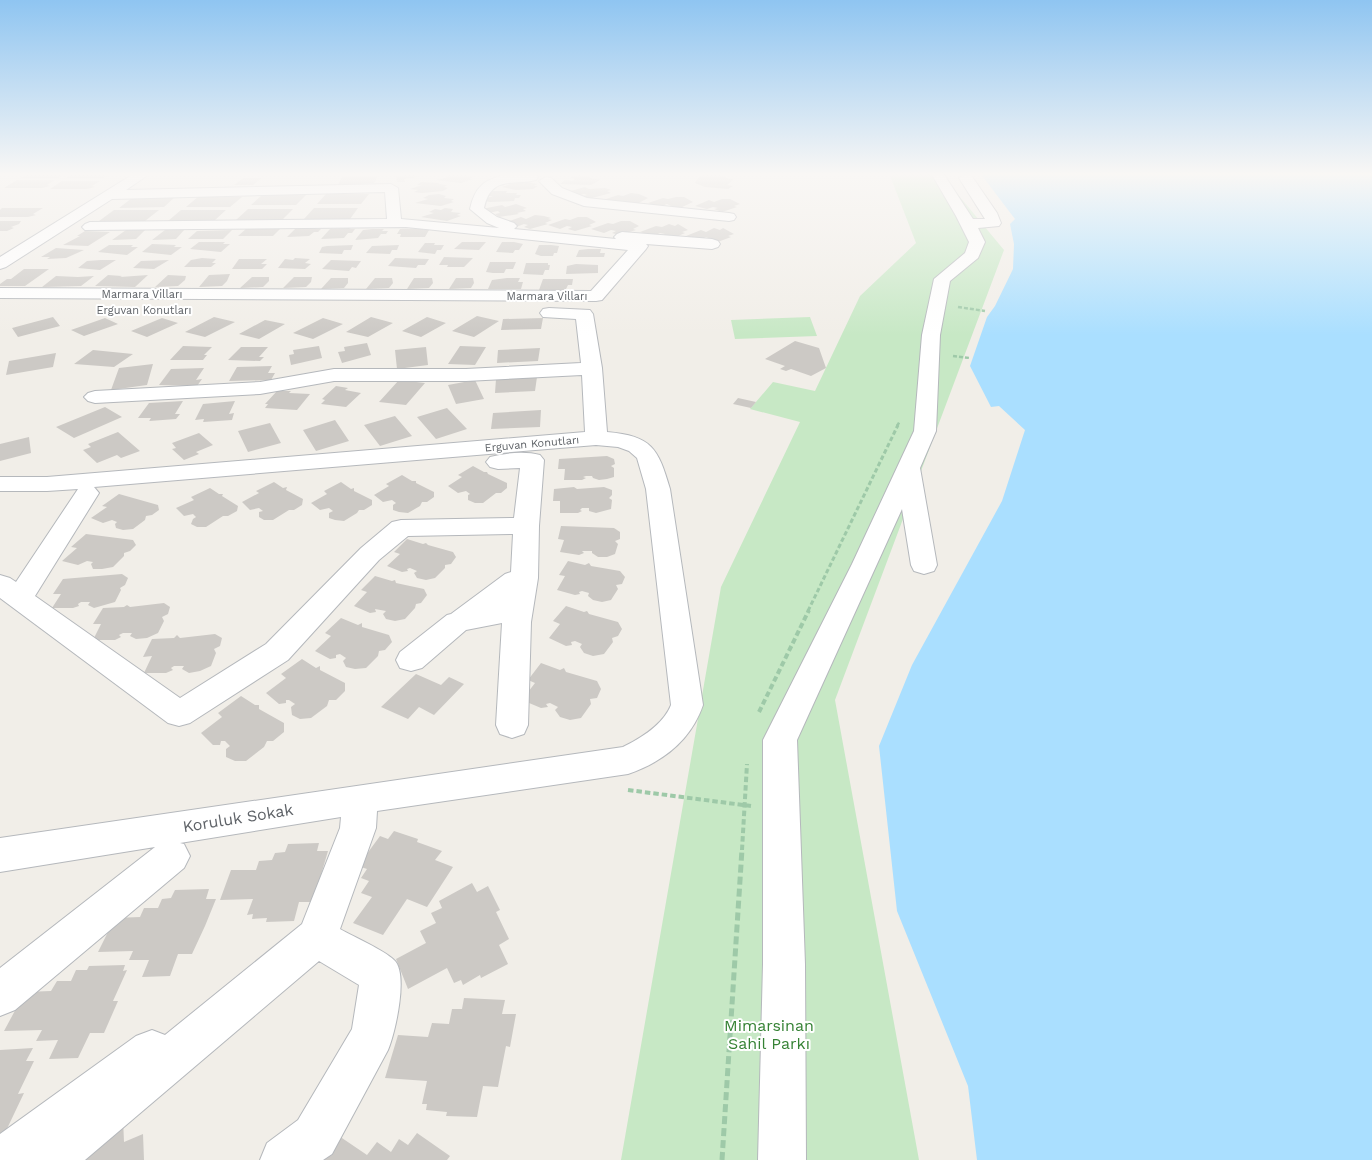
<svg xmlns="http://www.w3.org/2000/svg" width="1372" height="1160" font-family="'Work Sans',sans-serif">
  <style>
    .green { fill: #c7e8c5 }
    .water { fill: #aadfff }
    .building { fill: #ccc9c5 }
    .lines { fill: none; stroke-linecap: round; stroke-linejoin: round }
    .minor-casing { stroke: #b5b8bc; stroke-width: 2 }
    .path-far3 { stroke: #9ec9a8; stroke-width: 2.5; stroke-dasharray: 4 2; stroke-linecap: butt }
    .path-far2 { stroke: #9ec9a8; stroke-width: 3; stroke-dasharray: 4.5 2.5; stroke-linecap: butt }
    .path-far1 { stroke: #9ec9a8; stroke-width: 4; stroke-dasharray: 5.5 3; stroke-linecap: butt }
    .path { stroke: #9ec9a8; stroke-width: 5; stroke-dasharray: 8 4; stroke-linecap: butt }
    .minor { fill: #fff; fill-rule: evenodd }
    .labels { text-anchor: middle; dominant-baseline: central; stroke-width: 4; stroke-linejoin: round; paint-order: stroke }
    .far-street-label { font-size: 11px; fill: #5f6368; stroke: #fff }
    .near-street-label { font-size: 16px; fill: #5f6368; stroke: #fff }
    .near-park-label { font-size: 16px; fill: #358234; stroke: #fff }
  </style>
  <rect width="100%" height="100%" fill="#f1eee8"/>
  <!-- green -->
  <path class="green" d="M889,173H940L1004,250L835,700L919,1160H621L721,587L800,422L750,409L773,382L815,391L860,296L916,243Z
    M810,317L817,336L735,339L731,320Z"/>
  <!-- water -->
  <path class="water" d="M980,173H1372V1160H977L968,1086L897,911L879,746L912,665L1002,501L1025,430L999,406L991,407L970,366L987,317L995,306L1013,269L1014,244L1010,224L1015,219Z"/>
  <!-- building -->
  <path class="building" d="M31,173H69L58,178H21Z
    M75,173H114L103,178H66Z
    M458,173L473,177L470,179H473L461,183L436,180L449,177L444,176L449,174Z
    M707,173H721L719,174L724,177L732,179L733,180L727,185L733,186L728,189L705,187L695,183L698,178Z
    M417,174L418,176L413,178L404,179L405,182H397L396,176Z
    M580,175L600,180L591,185L560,184L565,180L573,181L575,179L571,178L573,176Z
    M359,176H378L374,183L338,185L342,177Z
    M243,178H262L253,185H234Z
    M17,180H55L47,185L50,186L42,188H4Z
    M531,180L528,182L537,184L534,186H538L533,189L516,190L502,187L514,183L505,182Z
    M62,181H100L92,186L95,187L87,189H50Z
    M421,182L440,183L438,184L447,185L444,187L448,188L443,191L422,193L414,192L418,190L410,189L422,185H417Z
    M585,187L589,189L605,188L611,190L607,191L611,193L588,199L583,196L587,195L584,194L575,196L567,192Z
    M486,191H507L506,193H517L516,195H521L519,198H515L514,201L490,202L485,201L487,198L493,196H483Z
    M631,193L639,194L648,198L635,205L621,201L614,203L603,200L618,195L623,196Z
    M326,194H369L361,204H317Z
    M439,194L446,196L444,198L454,199L451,201L454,202L441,206L415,203L428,199L423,198L429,195Z
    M262,195H306L296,205H251Z
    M199,196L242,197L230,207H186Z
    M175,197L164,207L119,208L132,198Z
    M676,197H684L693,202L680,208L667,207L671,206L667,204L659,207L648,203L663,198L668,199Z
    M722,199H730L740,204L734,206L737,207L722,212L714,209L718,208L713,207L707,209L695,206L709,200L714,202Z
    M516,204L527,208L523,209L526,211L517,213L519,214L499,217L495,214L500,213L498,211L488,213L482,209L502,205L505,207Z
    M2,208H43L33,214L36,215L28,217H0V210Z
    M314,208H358L350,219H304Z
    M445,208L453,209L451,212L461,213L457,215L461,216L447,221L421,217L434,213L429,212L435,209L441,210Z
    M248,209H293L282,220H236Z
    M114,210H159L145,221H99Z
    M181,210H226L214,221H168Z
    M535,215L544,216L551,218L548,219L552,220L545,223L548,224L530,229L524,227L528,225L524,224L516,227L504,223L521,217L526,219Z
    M578,217H587L596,222L589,225L592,226L575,231L568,229L572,227L567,226L560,229L548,225L565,219L570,220Z
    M0,221H21L19,224L11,227L14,228L7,231H0Z
    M621,221H630L639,226L633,229L636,230L619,235L612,233L616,231L611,230L604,233L591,229L608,223L613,224Z
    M669,224L675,226L678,224L688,230L682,232L685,233L676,237L661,236L665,234L660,233L653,236L640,232L656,226L662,227Z
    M317,227L315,229H321L318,232H314L309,236L287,237L296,228Z
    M247,228L268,229L281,228L273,236H238Z
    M351,228L349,229H355L352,233H348L344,238L321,239L330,229Z
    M424,228L423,230H429L425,237H400L401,234H397L400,229Z
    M714,228L720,230L723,228L734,234L728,236L731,237L715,243L707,240L711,239L706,237L699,240L686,236L701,230L706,232Z
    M146,229L136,239L112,240L126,230Z
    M185,229L176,239L152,240L165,230Z
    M372,229H384L382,231H388L386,234H381L378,238L355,240L363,230Z
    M232,230L223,239H188L197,231Z
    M85,231L110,232L88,246L63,245L80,236H77Z
    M199,242H225L223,244H230L221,252L190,249Z
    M462,242H486L479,250L454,249Z
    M502,242H514L523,244L519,250H515L513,253L496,252Z
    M425,243H435L434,245H444L441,250H437L435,254L418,252Z
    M152,244L176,245L174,247H182L171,255L142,252Z
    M109,245H133L131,247H138L127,255L98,252Z
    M353,245L351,250H344L342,254L319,253L322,247L327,246Z
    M399,245L397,250H392L390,254L366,253L372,246Z
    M539,245H551L559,246L557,253H554L553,256H541L535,254Z
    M56,248L84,250L66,258L47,259L50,257H41Z
    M588,249H601L600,253H605L604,257H576L579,250Z
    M444,257L473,258L464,267H447L448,265H439Z
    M202,258L216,259L212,263H216L211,267H184L191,260Z
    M295,258L310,259L305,263L311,264L305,269L278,268L285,259L293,260Z
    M395,258L429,259L425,265H418L416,268L388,266Z
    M239,259H267L261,264H267L262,269H232Z
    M101,260H116L100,270L78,268L87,261Z
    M169,260L154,269L133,268L141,261Z
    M331,260L361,261L356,268L352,267L349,271L322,269Z
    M490,262H516L513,269H506L504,273H493L486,272Z
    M526,263H548V265H550L549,270H545L543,275L523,274Z
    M576,264L598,265V273L566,274L567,266Z
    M24,269H49L25,286H0V284L7,279H11Z
    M230,274L227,281L222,286L199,287L209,275Z
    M108,275L122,276L120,277L148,275L135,287L95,286Z
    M168,275L186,276L185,280L178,286L155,287Z
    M56,276L78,277L94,276L81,286L42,287Z
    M252,277H269V281L263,287L240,288Z
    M294,277H312L311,282L306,287L283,288Z
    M331,278H348V283L344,288L321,289Z
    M375,278H392L393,283L389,288L366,289Z
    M414,278H432L433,283L429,288L407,289Z
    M456,278H473L474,283L471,288L449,289Z
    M507,278H520L518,282H523L521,289H488L492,280Z
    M543,279H573L572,285H568L565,291H548L539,290Z
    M477,316L499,321L474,337L452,331Z
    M53,317L60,326L18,337L12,328Z
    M214,317L235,322L205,337L185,332Z
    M371,317L393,323L368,337L346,332Z
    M427,317L446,323L421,337L402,331Z
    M105,318L118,324L84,336L71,330Z
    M162,318L178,323L147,337L131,331Z
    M323,318L343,324L313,339L293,333Z
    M543,318L541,329L501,330L503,319Z
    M265,320L285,324L259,339L239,334Z
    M795,341L819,348L826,368L811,376L791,369L786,371L780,369L785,366L765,359Z
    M367,343L371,355L342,363L338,352L345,351L344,347Z
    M183,346L212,347L204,355H207L203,360H170Z
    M319,346L322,358L291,365L289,355L294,354L293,350Z
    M460,346L486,347L475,365L448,364Z
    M241,347H268L259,357H264L260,361L228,360Z
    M426,347L428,365L397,369L395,350Z
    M540,348L538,361L497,363L498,350Z
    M93,350L133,354L114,367L74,364Z
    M56,353L53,367L6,375L9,361Z
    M153,364L147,385L111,390L119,368Z
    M272,366L268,373H275L271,380L229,381L237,367Z
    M204,368L196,380L202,379L197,386L159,385L171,369Z
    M537,377L535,391L495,393L496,379Z
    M399,380L425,383L406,405L379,402Z
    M475,380L484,399L456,404L448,385Z
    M336,386L348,388L345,390L361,393L346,407L321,404L325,400L322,399Z
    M277,391H291L289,393L310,394L297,410L265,408L268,404H265Z
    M738,398L756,402L751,408L733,404Z
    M183,401L175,414H180L176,419L149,421L151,418H138L149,403Z
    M235,401L229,414L234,413L232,420L203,422L204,419L195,420L203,404Z
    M105,407L122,417L74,438L56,427Z
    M447,408L467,429L436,439L417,417Z
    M541,410L540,427L491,429L493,413Z
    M395,416L412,436L380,446L364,425Z
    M335,420L349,441L316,451L303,430Z
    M270,423L281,443L248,452L238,431Z
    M118,432L140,451L121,458L117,455L97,463L83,450L91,447L88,444Z
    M199,433L213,445L196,452L199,454L184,460L172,449L176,448L172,443Z
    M29,437L31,453L0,461V444Z
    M607,456L614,459L615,464L611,466L614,468V477L607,479L599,480L593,478L592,476H586L583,477L586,478L582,480H564L565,469H558L559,459Z
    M473,466L484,472H487L488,474L507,483V488L501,493H496L483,503H475L468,500V495L470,494L466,491L458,493L448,486L462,477L458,475Z
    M402,475L412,481H416V483L434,492V497L427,502H422L420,506L408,513L399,512L393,510V505L396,503L392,500L383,502L374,495L389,486L386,484Z
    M274,482L283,488L287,487L286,490L303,499L302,505L294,510H289L273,520H264L259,517V512L263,511L259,508L250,510L242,502L259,493L256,491Z
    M341,482L351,489L354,488V491L372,500V505L364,510H359L357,513L344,521L335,520L329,518V513L333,511L329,508L320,510L311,503L327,494L324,491Z
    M574,487L577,489L604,487L612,490V495L609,498L612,500L611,509L596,513L589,511V508H582L580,510L582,511L578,513H560V501H553L554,489Z
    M210,488L219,494H223L222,496L238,506L237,511L228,516H223L206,527H197L191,524L193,519L196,517L193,514L184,516L176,508L194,500L191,497Z
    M119,494L158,505L159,510L152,515L146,516L145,520L133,529L123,530L116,528L115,524L117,522L112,520L103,523L91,518L107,507L102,506Z
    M561,526L614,528L620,532V539L615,541L618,544L615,554L607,557H598L592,553V551H582L584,553L579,555L560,552L564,540L558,539Z
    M86,534L133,540L136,545L130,551L124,553V556L113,567L102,569H93L91,564L93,562L87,561L78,565L62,561L77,548L71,547Z
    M407,539L423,544L426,543L428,545L453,552L456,557L451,564L445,565V568L435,578L426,580L417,578L414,573L417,571L410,568L407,569L408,571L402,572L387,566L400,554L394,552Z
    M568,561L585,565L589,563L591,566L620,571L625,577L622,584L616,585L618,589L611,600L602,602L593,600L588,596L589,593L582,591L579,592L580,594L575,595L557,590L565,576L559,575Z
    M122,574L128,578L125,585L120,588L121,590L115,602L94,608L88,605L90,602H81L78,604L79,606L73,608H52L61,594H53L63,579Z
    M375,576L392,581L395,580L396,583L424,589L427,595L421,603L416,604L415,608L405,619L395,621L386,619L383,614L386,611L375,609L376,612L370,613L354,606L367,592L361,590Z
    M164,603L170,607L168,614L162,617L164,621L158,633L147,638L136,639L130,636L132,633H123L119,635L121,637L115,640H93L101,624H93L103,608L124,607L127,605L130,607Z
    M566,606L584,612L587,611L589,614L618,622L622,629L618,636L612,638L613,642L604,654L593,656L584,653L580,647L582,644L575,641L571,642L572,645L566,646L549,638L560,624L553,621Z
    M341,618L358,625L362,623V627L389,635L392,642L385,650L379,651L378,656L366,668L355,669L346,667L343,661L346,658L340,654L336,655V658L330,659L315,651L331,636L325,633Z
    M215,634L222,638L220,646L214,649L216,653L211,666L200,671L189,673L182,669L184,666H174L171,668L173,670L166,673H144L152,656L143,657L152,639L174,638L177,635L180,638Z
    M302,659L316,668L320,666V670L345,683V691L336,700H329L327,706L311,718L300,719L292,715L291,707L295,704L289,700H286V703L279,704L266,693L286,678L281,674Z
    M541,663L560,670L564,668L566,672L597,681L601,689L597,698L590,699L591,704L581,718L570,720L560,717L555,710L558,707L550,703L546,704L548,707L541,708L522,700L535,683L528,680Z
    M416,674L441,685L449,677L464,684L434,715L419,707L408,719L381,707Z
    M241,696L255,705H259V709L284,723V732L273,741H267L264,747L246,761H235L226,757V749L230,746L225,741H221L220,745H213L201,733L222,717L218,713Z
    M394,831L418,839L417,842L442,851L435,860L453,867L427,907L407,899L383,935L353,923L372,897L361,893L369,881L361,878L367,869L358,866L380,836L388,839Z
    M319,843L317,851H328L313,902H299L294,921L266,922L267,918L252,919L253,914L247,915L253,899L220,900L231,870H256L259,861L272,860L275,853L285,852L288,844Z
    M472,883L477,892L488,886L500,910L496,912L509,939L499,945L508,964L481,978L480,975L463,985L461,980L454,983L447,968L408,989L396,959L426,943L420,931L436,923L431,913L442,908L439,901Z
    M209,889L206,899H216L205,926L192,954H178L170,976L142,977L149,960H129L133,951L98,952L115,918L140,917L144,908H158L162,899L171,898L175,890Z
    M125,965L123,971L127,970L113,1001H118L104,1033H90L78,1058L49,1059L58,1040L36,1041L42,1030L4,1031L25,992L51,991L57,981H71L76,970H87L89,966Z
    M464,998L505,1000L502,1014H516L510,1047L506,1046L498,1087L483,1086L477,1117L446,1116L447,1112L426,1110L427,1104H422L427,1081L385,1078L398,1035L428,1037L432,1023L449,1024L452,1009H462Z
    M33,1048L26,1061H34L18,1094L24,1093L4,1135H0V1050Z
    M123,1118L124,1142L143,1134L144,1160H64Z
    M417,1133L450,1156L447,1160H322L339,1136L367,1155L377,1142L391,1152L399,1139L408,1145Z"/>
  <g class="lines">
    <!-- minor casing -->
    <g class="minor-casing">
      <path id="minor" d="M135,173H151L126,190L391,184L398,188L401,219L499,228L487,223L470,209C472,200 475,191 482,185C491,176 529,166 538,177L536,180C512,186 491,175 484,208L497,217L514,223L517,226L514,229L616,239L614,237L617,234L622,232L712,239L718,241L720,244L718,247L712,249L646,244L648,246L646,249L602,300L596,301L0,298V288L591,291L628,250L406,227L85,230L82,227L85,224L90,222L387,219L385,192L112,199L6,267L0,269V257Z
        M931,173H943L973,219H985L959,178L966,174L971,175L997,213L1001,223L999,226L978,228L985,242L978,258L950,281L940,335L936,431L920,468L937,565L934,571L924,574L914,571L911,565L902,509L797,740L805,964L806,1160H758L763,964V740L852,564L914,431L922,335L934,279L965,253L969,242L956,216Z
        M546,177L551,178L562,188L587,198L729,213L734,214L736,217L734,220L729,221L584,206L552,194L539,181Z
        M549,308L590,310L593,314L602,368L607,432C652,436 658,448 670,489L703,705C691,740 663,762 628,774L377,811L376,828L340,929C354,937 384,950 394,960C409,973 395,1034 388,1050L332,1154L323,1160H260L267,1143L298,1120L352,1029L359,985L319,961L85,1160H0V1134L136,1036L152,1030L165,1035L302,924L340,828L341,817L180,843L184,844L190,856L184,868L15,1010L0,1016V968L155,847L0,872V838L623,747C641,738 663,725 671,705L646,489L637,458L629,451L618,447L596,445L94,487L99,493L35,596L180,698L266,644L361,548L392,522L401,520L514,518L520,468L498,469L490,467L486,462L490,457C505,453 525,451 540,455L544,460L539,526L538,578L531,622L528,725L524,734L512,738L500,734L496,725L502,623L466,630L422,668L411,671L400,668L396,660L400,652L447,615L451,614L505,574L511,572L513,534L408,536L379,560L288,660L190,723L179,726L168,723L0,598V575L10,578L16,582L78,489L47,491H0V477H47L585,432L582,375L466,381H334L260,394L95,403L88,401L84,397L88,393L95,391L260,382L334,369H466L581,363L576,319L543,317L540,313L543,309Z"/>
    </g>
    <!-- path-far3 -->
    <path class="path-far3" d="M958,307L985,311
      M953,356L970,358
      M897,426L900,421"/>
    <!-- path-far2 -->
    <path class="path-far2" d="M808,611L898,425"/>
    <!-- path-far1 -->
    <path class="path-far1" d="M759,712L809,610
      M628,790L751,806
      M742,850L747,764"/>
    <!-- path -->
    <path class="path" d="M722,1160L742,849"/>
    <!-- minor -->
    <use href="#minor" class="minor"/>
  </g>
  <!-- sky -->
  <linearGradient id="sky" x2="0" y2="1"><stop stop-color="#8fc5f1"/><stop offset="0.52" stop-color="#f9f7f5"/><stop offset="1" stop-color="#f9f7f5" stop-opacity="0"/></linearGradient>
  <rect width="1372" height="335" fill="url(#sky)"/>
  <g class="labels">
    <!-- far-street labels -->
    <g class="far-street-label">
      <text x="142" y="294">Marmara Vilları</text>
      <text x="547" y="296">Marmara Vilları</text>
      <text x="144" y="310">Erguvan Konutları</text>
      <text transform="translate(532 444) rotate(-5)">Erguvan Konutları</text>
    </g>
    <!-- near-street labels -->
    <g class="near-street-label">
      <text transform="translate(238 818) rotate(-9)">Koruluk Sokak</text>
    </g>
    <!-- near-park labels -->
    <g class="near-park-label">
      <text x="769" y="1025">Mimarsinan<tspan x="769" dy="18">Sahil Parkı</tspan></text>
    </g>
  </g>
</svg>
